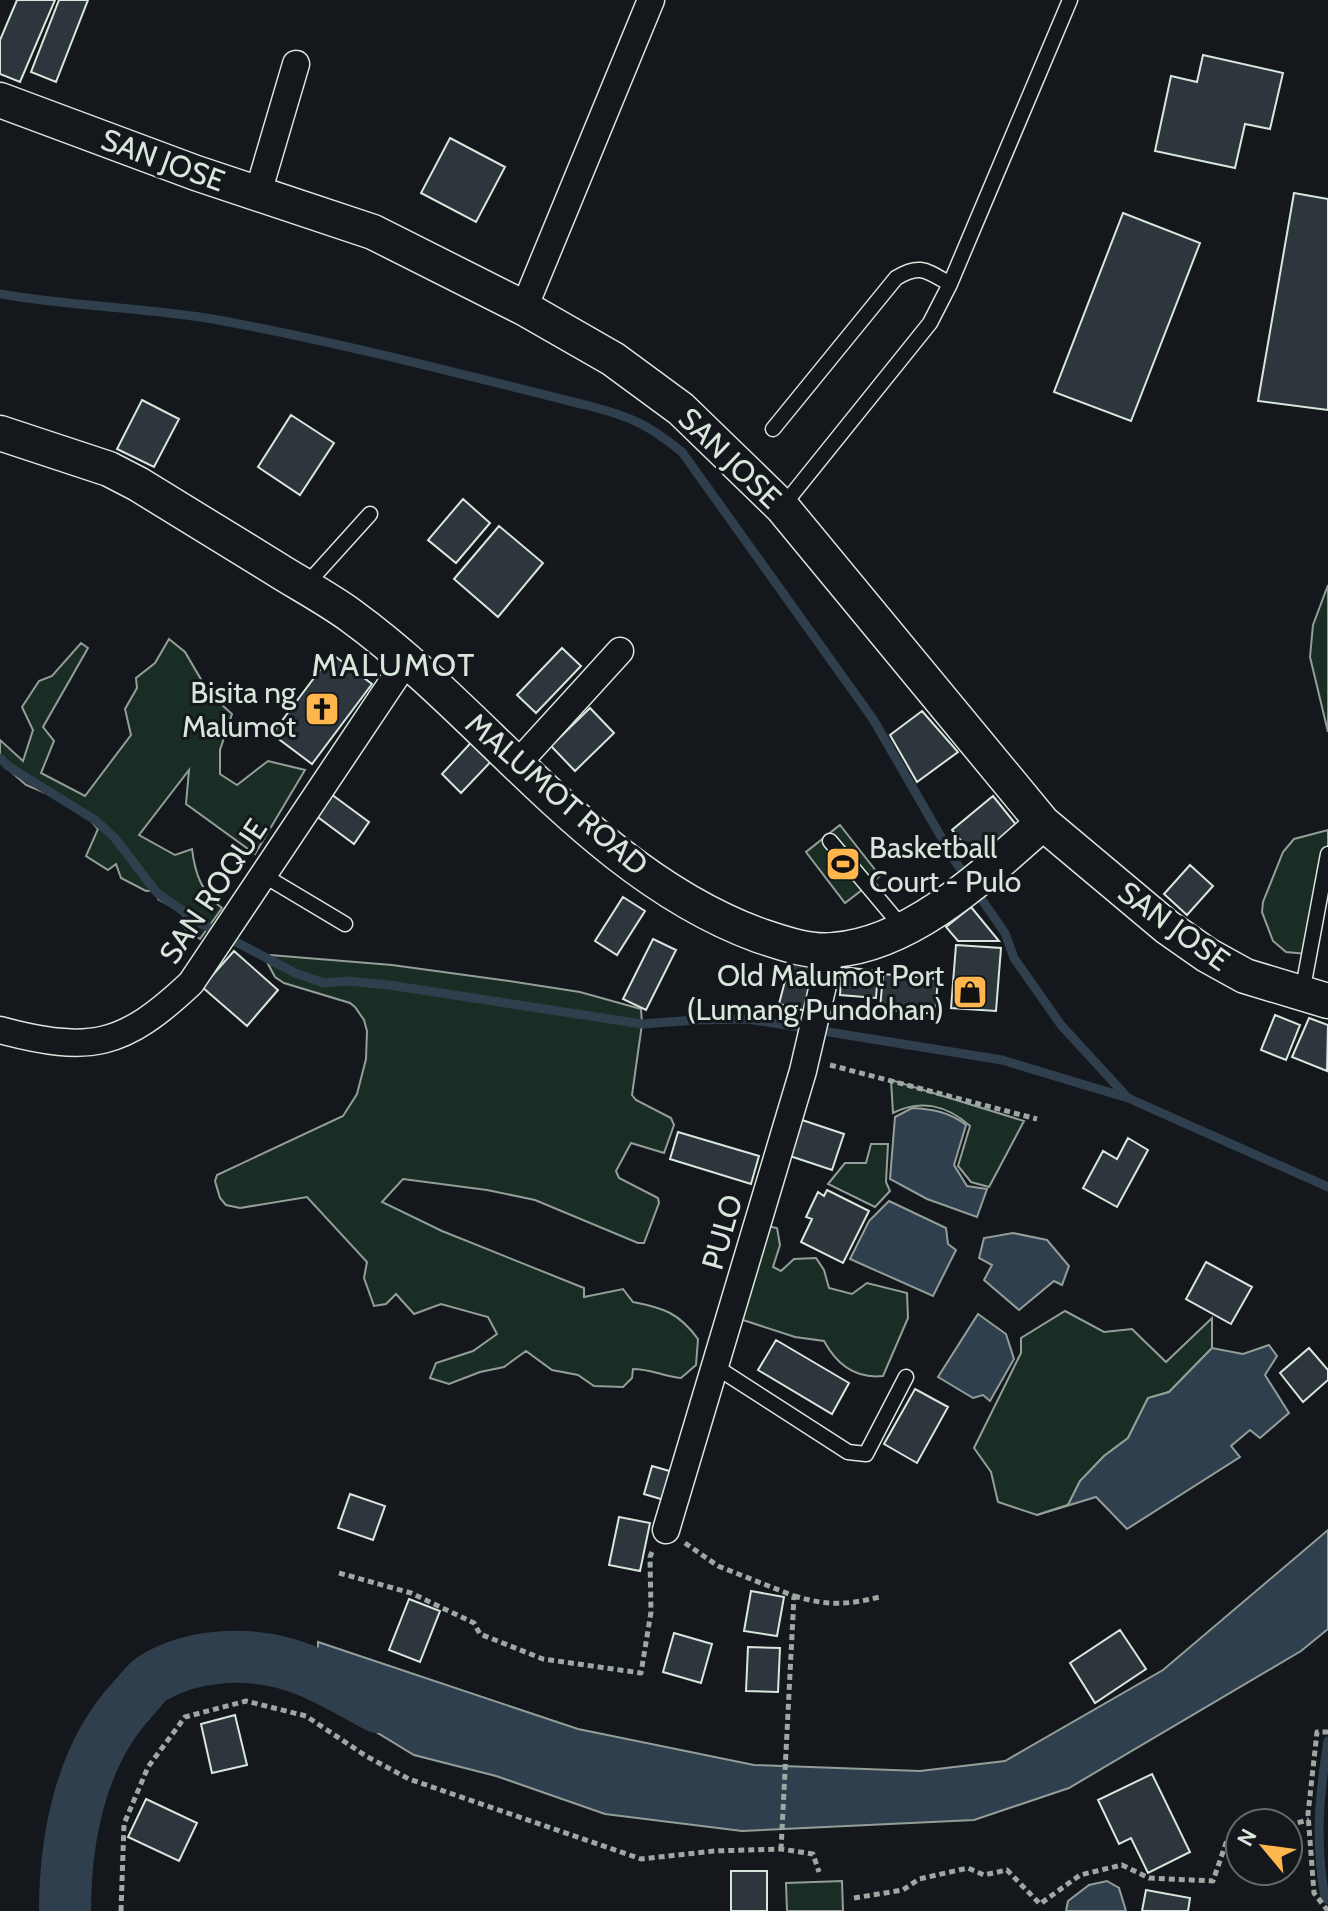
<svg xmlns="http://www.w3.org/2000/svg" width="1328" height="1911" font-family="Cabin,sans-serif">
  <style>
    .green { fill: #1a2d24; stroke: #939e99; stroke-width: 2 }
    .water { fill: #2f3f4d; stroke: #939e99; stroke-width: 2 }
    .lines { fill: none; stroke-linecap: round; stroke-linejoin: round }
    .stream { stroke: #2f3f4d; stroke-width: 9 }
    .river { stroke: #2f3f4d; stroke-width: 52 }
    .building { fill: #2c363c; stroke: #d8e6dc; stroke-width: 2 }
    .service-casing { stroke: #d8e6dc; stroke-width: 17 }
    .minor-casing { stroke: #d8e6dc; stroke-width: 29 }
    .tertiary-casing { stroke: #d8e6dc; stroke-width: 37 }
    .path { stroke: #9da8a2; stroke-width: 5; stroke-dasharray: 6 4; stroke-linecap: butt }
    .service { stroke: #14181c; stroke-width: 14 }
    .minor { stroke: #14181c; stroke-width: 26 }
    .tertiary { stroke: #14181c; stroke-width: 34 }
    .labels { text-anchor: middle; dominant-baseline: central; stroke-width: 6; stroke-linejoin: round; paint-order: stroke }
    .street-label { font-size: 30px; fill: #d8e6dc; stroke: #14181c }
    .poi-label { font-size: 30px; fill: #d8e6dc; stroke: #14181c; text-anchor: end }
    .neighbourhood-label { font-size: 32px; letter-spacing: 2px; fill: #d8e6dc; stroke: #14181c }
  </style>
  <rect width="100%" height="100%" fill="#14181c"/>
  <!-- green -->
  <path class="green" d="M1328,585V732L1310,657L1313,625Z
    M169,639L185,652L209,693L232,714L220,750V774L237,785L268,761L305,770L255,854L186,804L189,770L139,835L175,855L192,849C195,874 202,893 222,908L200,939L185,929L183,913L158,899L156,890L146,891L121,878L116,864L108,870L86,856L98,829L79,807L26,785L0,762V740L23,761L33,730L22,707L39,681L52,676L81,643L88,648L43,727L54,741L41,773L85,796L131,735L125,709L137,688L136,678L155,663Z
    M840,825L880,876L845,903L806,852Z
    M1328,830V879L1307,954L1286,952L1273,941L1262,912L1263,902L1283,852L1294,839Z
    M270,955L392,965L509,981L580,992L641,1009L642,1024L632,1095L636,1100L671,1118L674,1125L664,1153L631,1143L616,1171L619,1178L658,1198L659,1203L644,1243H638L535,1200L487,1190L403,1179L382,1202L442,1231L584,1288V1297L623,1289L633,1302C664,1308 679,1313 698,1339L696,1365L681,1378C663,1376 650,1369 633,1369L632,1378L623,1387L594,1386L578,1375L552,1370L526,1351L504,1367L480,1372L449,1384L430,1378L436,1363L473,1351L497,1334L488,1317L441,1304L414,1314L396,1294L386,1304L374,1306L364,1278L367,1262L307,1197L240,1208L226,1205L220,1198L215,1181L217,1175L343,1116L357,1094L366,1059L367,1031L364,1020L355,1007L350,1003L284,983L275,977L266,960Z
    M891,1080L1024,1121L989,1187L971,1182L958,1166L970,1126C947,1105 920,1099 893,1113Z
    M871,1144H888L886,1182L890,1191L875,1207L828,1184L845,1163H866Z
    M762,1225L777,1228L780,1245L773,1267L781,1271L794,1259L816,1258L824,1270L829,1288L852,1294L867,1283L907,1293L908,1318L883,1376C855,1379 837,1365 824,1341L795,1337L740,1319Z
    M1065,1311L1104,1332L1132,1329L1166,1362L1212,1318V1348L1169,1392L1148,1398L1128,1438L1104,1456L1080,1481L1068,1505L1037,1515L998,1502L991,1472L974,1448L1021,1353V1338Z
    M842,1881L843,1911H787L786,1883Z"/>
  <!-- water -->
  <path class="water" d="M912,1108C932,1109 950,1112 966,1125L954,1165L967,1186L987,1189L977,1217L927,1199L890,1179L895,1117Z
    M889,1201L946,1228L948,1244L956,1250L933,1296L850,1259L869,1221Z
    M1013,1233L1047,1240L1069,1266L1062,1285L1054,1281L1019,1310L984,1280L992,1265L979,1258L984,1238Z
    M978,1314L1006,1334L1014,1359L990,1401L983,1395L973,1398L938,1377Z
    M1269,1345L1277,1356L1265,1375L1289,1413L1260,1438L1250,1430L1231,1446L1240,1457L1127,1529L1096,1497L1037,1515L1068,1505L1080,1481L1104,1456L1128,1438L1148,1398L1169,1392L1212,1348L1243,1354Z
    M1328,1530V1629L1301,1651L1069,1788L974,1820L742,1831L605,1814L496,1776L414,1755L317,1696L318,1642L578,1729L754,1765L920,1771L1005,1761L1163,1670Z
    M1107,1881L1119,1888L1126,1911H1066L1068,1901L1089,1885Z"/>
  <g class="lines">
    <!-- stream -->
    <path class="stream" d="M0,294C72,307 146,307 218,320C344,343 468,376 593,407C632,417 650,426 682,452L873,719L955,861L1005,933L1014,958L1061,1025L1128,1098
      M0,758L8,766L95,820L114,837L157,893L202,924L295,973L324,983L348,981L389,985L642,1024L696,1020L748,1019L1002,1060L1128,1098L1328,1187
      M1328,1741C1319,1796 1315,1841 1325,1898L1328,1900"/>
    <!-- river -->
    <path class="river" d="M65,1911C65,1838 81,1755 132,1700C139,1693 145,1683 153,1678C191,1655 243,1652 284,1663C320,1673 346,1690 378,1707"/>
  </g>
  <!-- building -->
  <path class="building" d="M17,0H55L20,82L0,74V40Z
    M59,0H88L56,82L31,72Z
    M1203,55L1283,73L1270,129L1245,124L1235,168L1155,151L1171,76L1197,82Z
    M450,138L505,167L476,222L421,193Z
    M1294,193L1328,199V410L1258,401Z
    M1123,213L1200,243L1131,421L1054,392Z
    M142,400L179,419L154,467L117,449Z
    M291,415L334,443L300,495L258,467Z
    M463,499L490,523L456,563L428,540Z
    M499,526L543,563L498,617L454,579Z
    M562,648L581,666L536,713L517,695Z
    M332,654L372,684L312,764L272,734Z
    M590,708L614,733L575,771L551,746Z
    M922,711L958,752L917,782L890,735Z
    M479,734L499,753L461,793L442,774Z
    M331,794L369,822L354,844L315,815Z
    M993,796L1022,832L981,865L952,830Z
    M1190,865L1213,886L1187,915L1164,894Z
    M623,897L645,911L617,955L595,941Z
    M971,907L999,941H958L946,927Z
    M653,939L676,950L646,1010L623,999Z
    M956,945L1001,948L996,1011L951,1008Z
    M234,951L278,990L247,1026L202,987Z
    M792,954L818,961L806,1011L779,1004Z
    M842,967L878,971L876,998L840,995Z
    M883,974L938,979L935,1014L880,1009Z
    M1275,1015L1300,1025L1286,1060L1261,1050Z
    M1309,1018L1328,1025L1327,1071L1292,1057Z
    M799,1119L844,1134L832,1170L787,1155Z
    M678,1132L759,1156L751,1184L670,1159Z
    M1128,1138L1148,1150L1117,1207L1083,1188L1103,1151L1117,1159Z
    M827,1190L869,1211L843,1263L801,1242L812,1219L806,1217L818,1192L824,1196Z
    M1206,1262L1252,1287L1231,1324L1186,1299Z
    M776,1340L849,1383L832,1414L758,1370Z
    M1309,1348L1328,1370V1380L1303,1402L1280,1373Z
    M915,1389L948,1407L917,1463L884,1444Z
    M652,1466L673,1472L664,1500L644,1494Z
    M350,1494L385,1506L373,1540L338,1528Z
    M619,1517L650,1523L640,1571L609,1565Z
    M751,1591L784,1597L777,1636L744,1631Z
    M409,1599L440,1611L420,1662L389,1650Z
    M1120,1630L1146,1669L1095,1703L1070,1663Z
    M674,1633L712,1644L701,1683L663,1672Z
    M748,1647L780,1648L778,1692L746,1691Z
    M235,1715L247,1765L212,1773L201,1724Z
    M1152,1774L1190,1852L1148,1873L1131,1838L1119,1844L1098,1800Z
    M146,1799L197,1823L179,1861L128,1837Z
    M731,1871H767V1911H731Z
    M1146,1890L1190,1898L1188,1911H1142Z"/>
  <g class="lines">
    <!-- service casing -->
    <g class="service-casing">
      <path id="service" d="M773,429L896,278C920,263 927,271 950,284
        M782,507L930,323L950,284L1070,0
        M305,586L370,514
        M830,841L903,928
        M263,875L345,924
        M1302,993L1328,854
        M716,1367L848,1452L866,1454L906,1377"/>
    </g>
    <!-- minor casing -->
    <g class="minor-casing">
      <path id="minor" d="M258,193L296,64
        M524,308L651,0
        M518,763L620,651
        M0,1030C91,1054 123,1047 191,983L407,660
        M666,1530L803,1071L831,951"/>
    </g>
    <!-- tertiary casing -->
    <g class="tertiary-casing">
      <path id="tertiary" d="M0,100L196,173L373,232L524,308L613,359L681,409L782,507L1043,823L1167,927L1207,955L1245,976L1328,1001
        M0,433L109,469L138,484C183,512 228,539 273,567C298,583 325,597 350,615C488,715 593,874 758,935C782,943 809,953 834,950C913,944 986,873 1043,823"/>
    </g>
    <!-- path -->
    <path class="path" d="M830,1065L1037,1119
      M685,1543L718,1566L794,1596L781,1849
      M339,1573L411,1593L474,1623L480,1634L543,1659L641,1673L651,1612L650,1557L652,1552
      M794,1596C828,1606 846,1605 880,1597
      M1288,1825L1309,1820
      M854,1898L903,1890L919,1879L968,1868L984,1875L1007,1870L1040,1904L1080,1875L1122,1865L1149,1878L1213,1881L1227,1840L1240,1836
      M121,1911L124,1824L148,1767L185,1717L246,1701L306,1716L366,1756L409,1779L641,1859L714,1851L781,1849L813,1854L819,1872
      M1328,1911L1314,1893L1308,1814L1317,1732H1328"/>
    <!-- service -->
    <use href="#service" class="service"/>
    <!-- minor -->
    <use href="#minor" class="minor"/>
    <!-- tertiary -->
    <use href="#tertiary" class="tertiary"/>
  </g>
  <!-- icons -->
  <defs>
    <g id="church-square" transform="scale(1.8)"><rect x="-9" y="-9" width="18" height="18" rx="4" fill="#ffb74d" stroke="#14181c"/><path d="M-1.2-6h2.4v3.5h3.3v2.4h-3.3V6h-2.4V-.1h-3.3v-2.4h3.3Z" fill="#111"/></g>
    <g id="stadium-square" transform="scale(1.8)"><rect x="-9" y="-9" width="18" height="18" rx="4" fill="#ffb74d" stroke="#14181c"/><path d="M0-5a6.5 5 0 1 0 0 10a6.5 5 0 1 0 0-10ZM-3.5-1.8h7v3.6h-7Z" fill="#111"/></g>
    <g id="shop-square" transform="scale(1.8)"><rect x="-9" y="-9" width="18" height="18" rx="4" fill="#ffb74d" stroke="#14181c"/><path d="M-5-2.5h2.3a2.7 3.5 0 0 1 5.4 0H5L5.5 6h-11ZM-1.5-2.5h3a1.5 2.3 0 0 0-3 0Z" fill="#111"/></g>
  </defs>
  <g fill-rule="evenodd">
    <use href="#church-square" x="322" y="709"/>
    <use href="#stadium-square" x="843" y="864"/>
    <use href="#shop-square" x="970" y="992"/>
  </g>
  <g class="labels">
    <!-- street labels -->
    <g class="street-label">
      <text transform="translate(163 160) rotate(20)">SAN JOSE</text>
      <text transform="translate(730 458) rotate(44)">SAN JOSE</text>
      <text transform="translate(557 794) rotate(41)">MALUMOT ROAD</text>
      <text transform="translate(213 891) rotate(-56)">SAN ROQUE</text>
      <text transform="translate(1174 926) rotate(36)">SAN JOSE</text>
      <text transform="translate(722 1232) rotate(-74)">PULO</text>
    </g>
    <!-- poi labels -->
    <g class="poi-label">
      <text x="296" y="692">Bisita ng<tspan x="296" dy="34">Malumot</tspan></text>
      <text x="869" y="847" text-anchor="start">Basketball<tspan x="869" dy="34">Court - Pulo</tspan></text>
      <text x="944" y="975">Old Malumot Port<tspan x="944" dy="34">(Lumang Pundohan)</tspan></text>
    </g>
    <!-- neighbourhood labels -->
    <g class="neighbourhood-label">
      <text x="394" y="664">MALUMOT</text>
    </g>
  </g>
  <!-- north arrow -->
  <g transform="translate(1264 1847) rotate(299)"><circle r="38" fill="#14181c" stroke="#626a69" stroke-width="2"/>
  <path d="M0-6L14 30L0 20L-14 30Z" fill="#ffb74d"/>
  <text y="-12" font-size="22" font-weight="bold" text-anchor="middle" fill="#d8e6dc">N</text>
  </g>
</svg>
